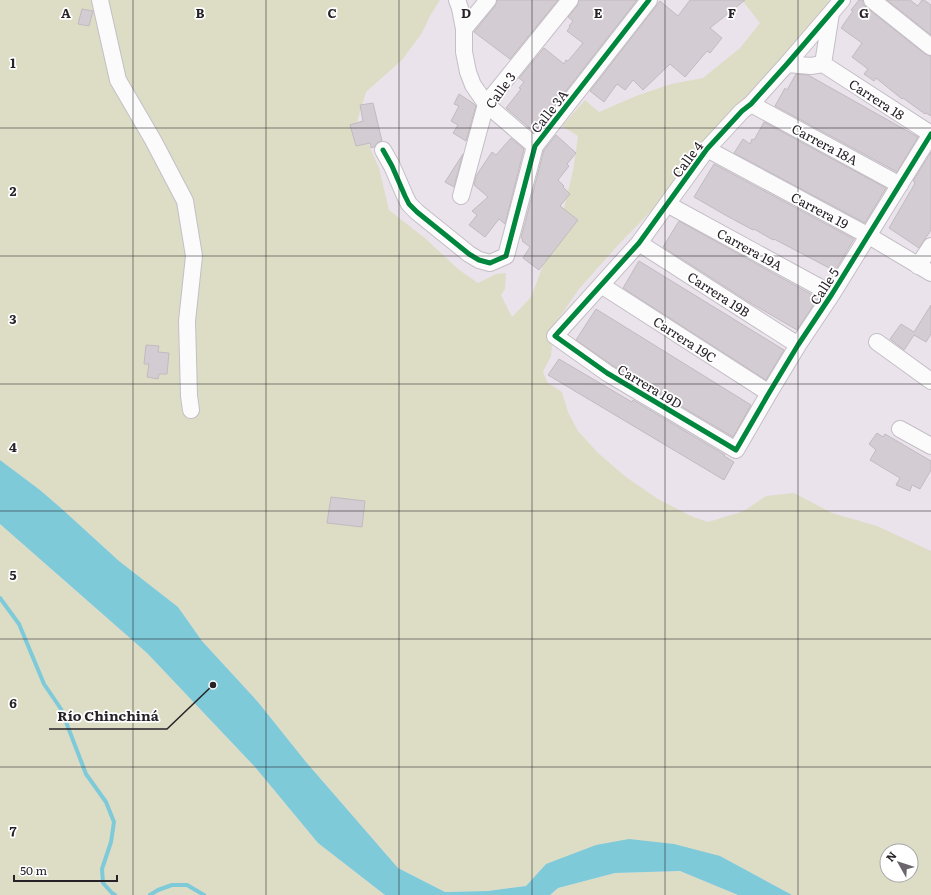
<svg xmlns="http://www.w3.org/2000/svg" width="931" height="895" font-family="Literata,serif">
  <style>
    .green { fill: #ddddc6; fill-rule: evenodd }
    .water { fill: #7ecad9 }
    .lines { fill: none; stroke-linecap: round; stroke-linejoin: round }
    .stream { stroke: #7ecad9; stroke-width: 4 }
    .building { fill: #d3ccd2; stroke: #c1bbc0 }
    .minor-casing { stroke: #c4bec6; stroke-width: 18 }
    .minor { stroke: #fcfbfc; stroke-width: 16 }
    .cycleway-casing { stroke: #fff; stroke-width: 8 }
    .cycleway { stroke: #00873e; stroke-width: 5 }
    .grid { fill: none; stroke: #272228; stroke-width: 1; stroke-opacity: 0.55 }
    .labels { text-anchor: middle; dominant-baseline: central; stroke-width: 3.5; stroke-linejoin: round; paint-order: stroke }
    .street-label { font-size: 13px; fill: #272228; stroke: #fff }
    .grid-label { font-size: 13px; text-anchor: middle; font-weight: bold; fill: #272228; stroke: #fff; stroke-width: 3.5; stroke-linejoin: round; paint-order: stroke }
    .leader { fill: none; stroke: #272228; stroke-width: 1.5 }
    .callout-dot { fill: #272228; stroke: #fff; stroke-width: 1.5 }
    .callout-label { font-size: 14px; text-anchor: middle; font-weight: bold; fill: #272228; stroke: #fff; stroke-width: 3.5; stroke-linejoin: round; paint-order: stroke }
  </style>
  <rect width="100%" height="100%" fill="#eae3ec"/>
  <!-- green -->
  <path class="green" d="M0,0H440L430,16L422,33L402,60L366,92L356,125L368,143L379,168L389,210L426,239L458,269L478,283L496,274L506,273L505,289L501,295L512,317L531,297L541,271L562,216L573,171L578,136L562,126L585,100L599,112L636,96L671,84L703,78L740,48L760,23L742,0H826L830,1L802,36L701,145L680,172L662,200L619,244L579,289L550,331L552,348L551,356L543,372L548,383L562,392L568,412L578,431L598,453L626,477L658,499L693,517L708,522L744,511L766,496L794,493L832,513L877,526L931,551V895H792L720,856L546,864L526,886L488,891L445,892L398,868L306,762L258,702L202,641L178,607L119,561L62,509L40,490L0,460ZM887,851H911V875H887Z
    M0,524L147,653L255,767L318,843L385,895H0Z
    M680,871L738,895H550L558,888L615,873Z"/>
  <!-- water -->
  <path class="water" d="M0,460L40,490L62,509L119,561L178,607L202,641L258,702L306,762L398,868L445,892L488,891L526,886L546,864L596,845L629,839L674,844L720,856L792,895H738L680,871L615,873L558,888L550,895H385L318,843L255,767L147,653L0,524Z"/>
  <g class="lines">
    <!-- stream -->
    <path class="stream" d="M0,598L19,624L44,684L61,709L86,774L106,802L114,822L111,842L102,869L103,883L112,893L115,895
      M150,895L158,890L172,885H187L204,895"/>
  </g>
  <!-- building -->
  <path class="building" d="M497,0H558L510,59L474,32L495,6Z
    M579,0H637L534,132L506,108L521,89L519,88L524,82L519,78L544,48L564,64L566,60L568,61L583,43L567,31L570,27L569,26L573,21L568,17L577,6Z
    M690,0H745L710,28L722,38L710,53L707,51L685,77L670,64L643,90L633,80L625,90L617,84L604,102L590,91L660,1L678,16Z
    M859,0H863V4L866,7L925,54L931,56V116L926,113L925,114L903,98L902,99L876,78L874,81L864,74L868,69L852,57L862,43L841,28L853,11L851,10Z
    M887,0H910L918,6L922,0H924L931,5V35Z
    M82,9L93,11L89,26L78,24Z
    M796,74L808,75L918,137L897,172L775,106L785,88L787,90Z
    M459,94L474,104L476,106L466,141L453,133L458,125L451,121L459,106L454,104Z
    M373,103L382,141L378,142L374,147L371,148L370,143L356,146L350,125L363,121L360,105Z
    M764,122L886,188L865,223L734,153L743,139L750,144L752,139L754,140Z
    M556,135L576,153L567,164L569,166L558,180L564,186L563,187L570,194L560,206L578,220L539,270L523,258L530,247L522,241L523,240L521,238L544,150Z
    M511,138L524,149L505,224L499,219L485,237L469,225L477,215L472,211L488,197L474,185L476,176L492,152L496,155Z
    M931,152V230L919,248L889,228L914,185L915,182L913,181Z
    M463,154L454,187L445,182Z
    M714,164L854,239L835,271L774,239L773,240L754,229L753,230L727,216L694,197Z
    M679,221L818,298L797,330L749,302L663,247Z
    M639,261L784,350L766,380L623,288Z
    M931,305V334L926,342L914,335L904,350L890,339L901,324L914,332Z
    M596,309L751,405L733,437L612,365L576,340Z
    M146,345L159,346L158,352L169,353L167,374H159L158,379L147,377L149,364H144Z
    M559,359L632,402L633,400L725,455L724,456L734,462L724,480L548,375Z
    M877,433L883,437L885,434L931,461V470L920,489L912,485L910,491L896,485L900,478L870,460L876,450L869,444Z
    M331,497L365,501L362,527L327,523Z"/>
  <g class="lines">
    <!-- minor casing -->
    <g class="minor-casing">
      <path id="minor" d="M100,0L118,80L153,140L185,201L194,256L187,321L189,396L191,410
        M457,0L460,8L464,29V52L468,72L473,85L486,104L535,146
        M842,0L787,64L751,104L742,111L707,149L639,243L555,336L607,373L736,450L769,393L798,345L832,294L931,134
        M872,0L931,47
        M464,29L488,0
        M787,64L811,66L823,64L931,134
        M823,64L831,13
        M751,104L900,185
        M707,149L869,236L931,273
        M383,150L392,166L405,196L409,204L417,212L469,254L479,260L490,263L506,256L535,146L649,0
        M461,196L486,104L570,0
        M667,204L832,294
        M639,243L798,345
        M918,266L931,246
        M601,285L769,393
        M877,342L931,381
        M900,429L931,446"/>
    </g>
    <!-- minor -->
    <use href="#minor" class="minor"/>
    <!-- cycleway casing -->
    <g class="cycleway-casing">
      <path id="cycleway" d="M842,0L787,64L751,104L742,111L707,149L639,243L555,336L607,373L736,450L769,393L798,345L832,294L931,134
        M383,150L392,166L405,196L409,204L417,212L469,254L479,260L490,263L506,256L535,146L649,0"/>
    </g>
    <!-- cycleway -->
    <use href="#cycleway" class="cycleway"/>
  </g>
  <!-- grid -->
  <path class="grid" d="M133,0V895M266,0V895M399,0V895M532,0V895M665,0V895M798,0V895M0,128H931M0,256H931M0,384H931M0,511H931M0,639H931M0,767H931"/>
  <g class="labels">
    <!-- street labels -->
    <g class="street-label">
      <text transform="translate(500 90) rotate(-54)">Calle 3</text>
      <text transform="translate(877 99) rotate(33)">Carrera 18</text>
      <text transform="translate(549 111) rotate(-52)">Calle 3A</text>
      <text transform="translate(825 144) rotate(28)">Carrera 18A</text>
      <text transform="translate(687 159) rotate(-53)">Calle 4</text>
      <text transform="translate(820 210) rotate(28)">Carrera 19</text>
      <text transform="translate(750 249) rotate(29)">Carrera 19A</text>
      <text transform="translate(824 286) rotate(-57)">Calle 5</text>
      <text transform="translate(719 294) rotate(33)">Carrera 19B</text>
      <text transform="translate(685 339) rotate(33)">Carrera 19C</text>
      <text transform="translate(650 386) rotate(31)">Carrera 19D</text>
    </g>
  </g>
  <g class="grid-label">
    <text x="66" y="18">A</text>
    <text x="200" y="18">B</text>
    <text x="332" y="18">C</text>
    <text x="466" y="18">D</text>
    <text x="598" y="18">E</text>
    <text x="732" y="18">F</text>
    <text x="864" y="18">G</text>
    <text x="13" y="68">1</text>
    <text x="13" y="196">2</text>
    <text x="13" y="324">3</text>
    <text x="13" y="452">4</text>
    <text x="13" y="580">5</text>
    <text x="13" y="708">6</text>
    <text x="13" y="836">7</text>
  </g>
  <!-- callouts -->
  <path class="leader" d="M213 685L167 729H49"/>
  <circle class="callout-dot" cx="213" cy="685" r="4"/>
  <g class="callout-label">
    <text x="108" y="721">Río Chinchiná</text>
  </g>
  <!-- north arrow -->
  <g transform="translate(899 863) rotate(309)"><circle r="19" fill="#ffffff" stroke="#a9a7a9"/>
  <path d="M0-3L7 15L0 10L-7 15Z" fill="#6b666d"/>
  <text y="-6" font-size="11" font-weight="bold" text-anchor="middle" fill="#272228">N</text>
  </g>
  <!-- scale -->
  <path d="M14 875v6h103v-6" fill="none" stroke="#272228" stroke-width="2"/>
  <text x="20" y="875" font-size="12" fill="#272228" stroke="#ffffff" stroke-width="3" paint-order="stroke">50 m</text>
</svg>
